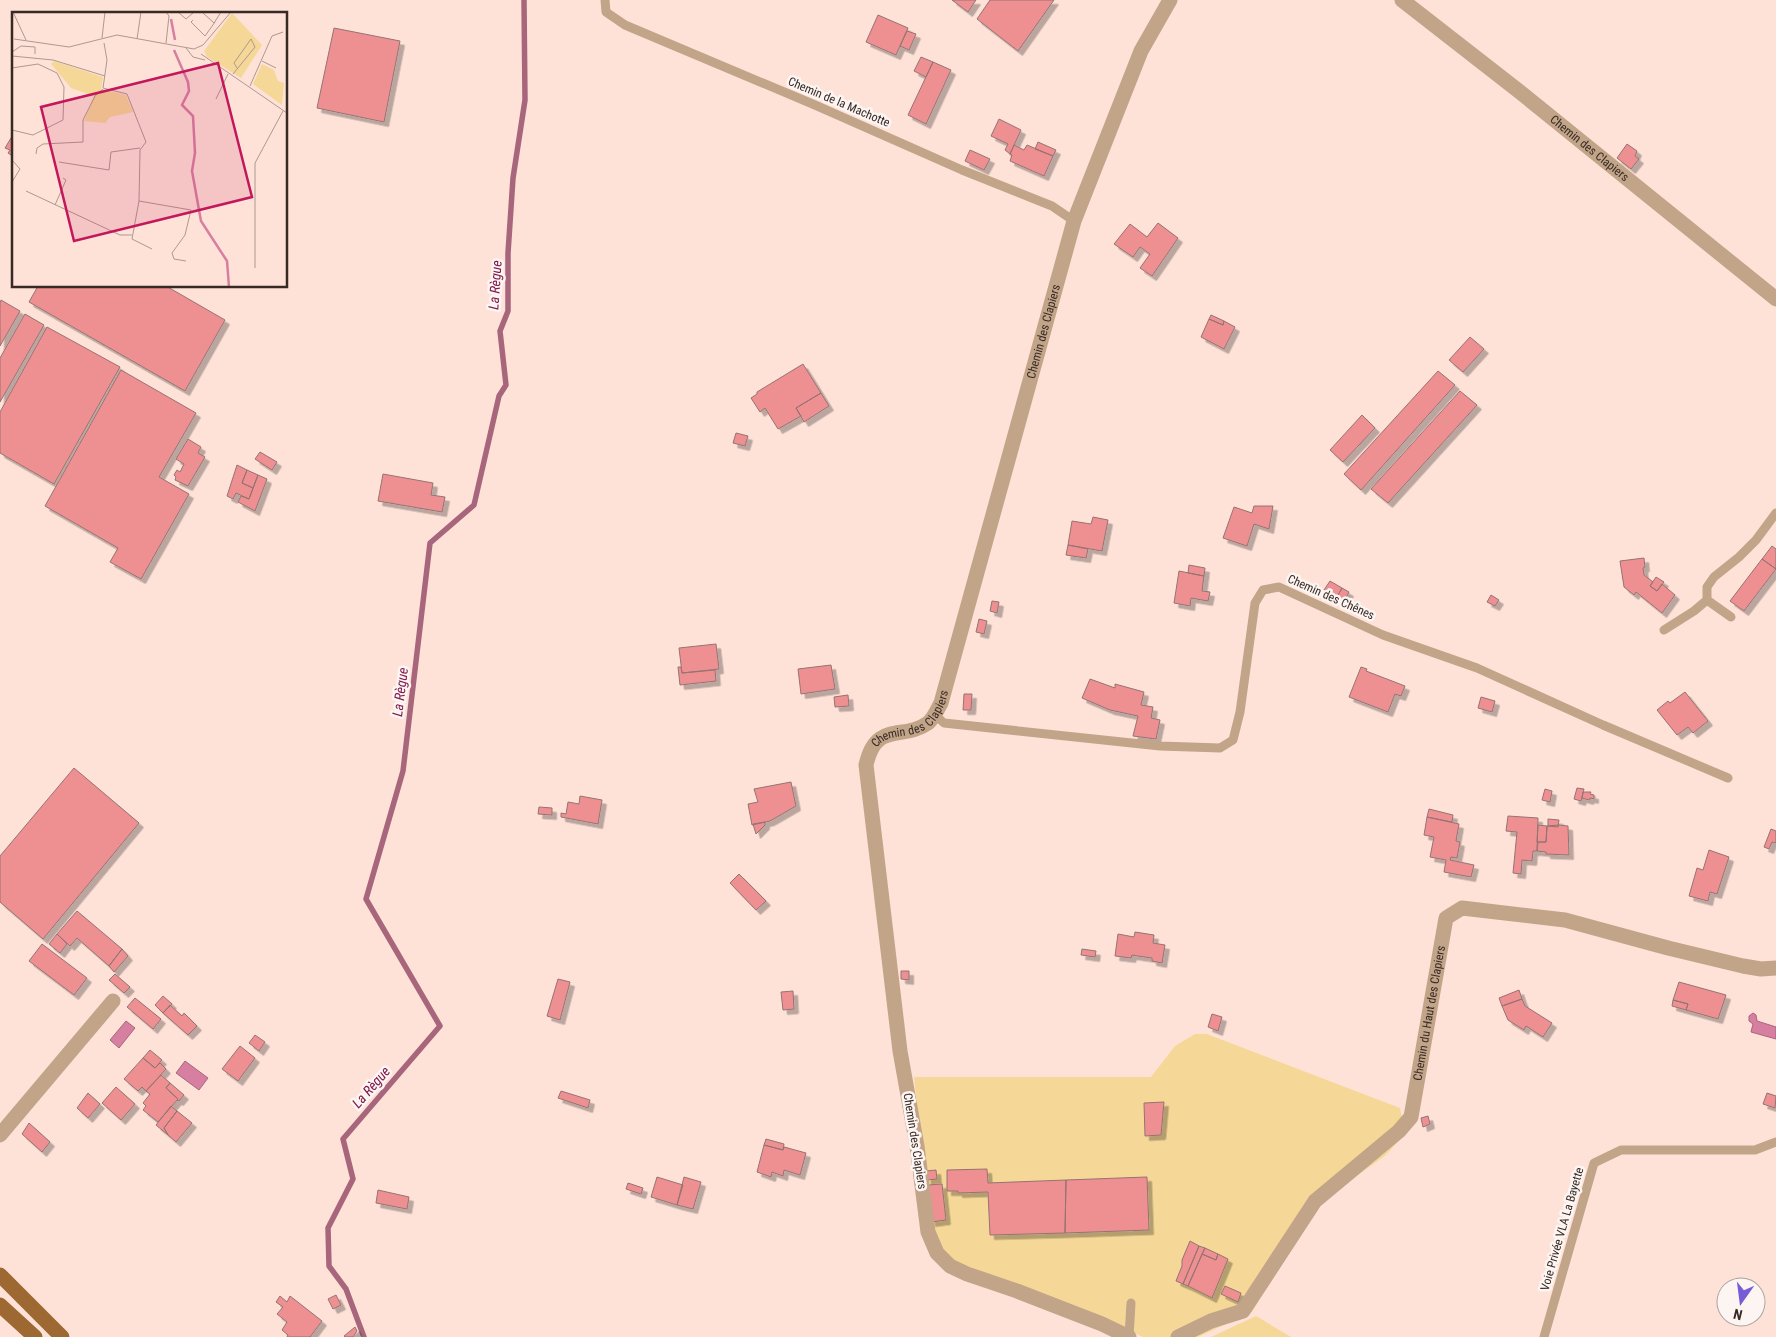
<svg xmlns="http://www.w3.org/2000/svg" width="1776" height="1337" font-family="'Roboto Condensed',sans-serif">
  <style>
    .green { fill: #f5d897 }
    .water { fill: #d77fa0; stroke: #a7667b }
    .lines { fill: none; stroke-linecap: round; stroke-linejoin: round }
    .stream { stroke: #a7667b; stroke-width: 5.5 }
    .building { fill: #ee8f91; stroke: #957372; filter: url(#shadow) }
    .lane { stroke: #c2a488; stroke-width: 9 }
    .street { stroke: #c2a488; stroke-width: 15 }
    .primary { stroke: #9d6831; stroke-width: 15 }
    .labels { text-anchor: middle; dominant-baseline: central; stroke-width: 5; stroke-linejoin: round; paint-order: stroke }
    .street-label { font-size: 12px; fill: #372a25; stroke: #fcf5f2 }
    .water-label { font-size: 14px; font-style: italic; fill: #81184c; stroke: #fcf5f2 }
    .inset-river { fill: none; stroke: #d77fa0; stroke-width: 2.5 }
    .inset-road { fill: none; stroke: #ae9890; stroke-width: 1 }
    .view { fill: #c2185b; fill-opacity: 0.15; stroke: #c2185b; stroke-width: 2.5 }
    .inset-edge { fill: none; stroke: #372a25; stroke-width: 2.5 }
  </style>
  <defs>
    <filter id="shadow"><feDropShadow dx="4.5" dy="4.5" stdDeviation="0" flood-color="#0004"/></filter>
  </defs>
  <rect width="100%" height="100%" fill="#fee2d8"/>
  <!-- green -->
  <path class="green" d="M1195,1034H1207L1400,1108L1405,1134L1386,1155L1315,1206L1252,1312L1198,1337H1143L1108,1321L968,1269L952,1259L940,1247L929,1222L914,1077H1151L1175,1046Z
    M1256,1316L1291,1337H1211Z"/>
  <!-- water -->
  <path class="water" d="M1753,1013L1756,1015L1757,1021L1776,1027V1039L1751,1032L1753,1024L1749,1021V1016Z
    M126,1021L135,1028L119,1048L110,1040Z
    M185,1061L208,1078L199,1090L176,1073Z"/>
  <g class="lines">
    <!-- stream -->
    <path class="stream" d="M364,1337L346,1289L329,1266L328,1228L353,1179L343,1139L440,1026L366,899L403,771L430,543L474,505L499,396L506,385L500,331L508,311V253L513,178L525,100L524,0"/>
  </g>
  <!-- building -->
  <path class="building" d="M952,0H976L968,12Z
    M990,0H1054L1018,51L977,19Z
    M878,15L908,28L896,55L866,42Z
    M334,28L400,41L384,122L317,108Z
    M907,31L916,34L909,50L900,46Z
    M921,57L933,62L926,77L914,71Z
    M933,62L951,70L926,124L908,115Z
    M999,119L1021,130L1010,154L1005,150L1008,144L991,136Z
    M14,133V157L8,153L10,150L5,148Z
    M1038,142L1056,150L1053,156L1035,149Z
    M1627,144L1637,151L1635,156L1639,159L1631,169L1617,158Z
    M1014,145L1024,150L1027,145L1053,156L1044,176L1010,161L1012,155L1010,154Z
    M970,150L990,159L984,170L965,161Z
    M1158,223L1178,238L1152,276L1140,268L1150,254L1140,247L1133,257L1114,244L1130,224L1147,237Z
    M38,286H166L225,320L185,391L29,302Z
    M1,300L20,311L0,346V303Z
    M25,314L44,325L0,402V358Z
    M1211,315L1224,321L1223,325L1209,319Z
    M1209,319L1223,325L1224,321L1235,327L1224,349L1201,337Z
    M47,327L120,367L54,484L0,453V412Z
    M1470,337L1484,349L1463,372L1449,360Z
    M803,364L821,393L796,408L801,416L778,429L765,408L760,412L751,398L757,394V392Z
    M121,370L196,413L159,477L189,494L141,579L110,562L118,548L45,506Z
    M1438,371L1455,385L1361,490L1344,474Z
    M1460,391L1477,405L1388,503L1371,489Z
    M821,393L829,406L804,422L796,408Z
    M1362,415L1375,428L1343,462L1330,450Z
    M736,433L748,436L745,446L733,443Z
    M188,439L201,447L198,453L205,457L188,486L175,480L176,477L174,475L177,470L180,472L184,464L176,459Z
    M260,452L277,462L272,470L255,459Z
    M237,465L247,470L242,483L253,488L249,499L236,493L233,499L227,496Z
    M247,470L258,475L253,488L242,483Z
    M383,474L433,483L431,495L445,497L442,512L378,501Z
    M258,475L267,479L255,511L238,502L241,496L249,499Z
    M1254,506H1273L1269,529L1254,524L1247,546L1223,538L1234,507L1252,513Z
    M1093,517L1108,520L1102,551L1068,545L1072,521L1091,524Z
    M1068,545L1088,549L1086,558L1066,555Z
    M1772,546L1776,549V569L1762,559Z
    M1644,558L1645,567L1643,568L1644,575L1653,582L1650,586L1657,591L1662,584L1675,595L1662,613L1636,592L1634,595L1624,587L1620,561Z
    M1762,559L1776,569L1744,611L1730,601Z
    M1189,565L1205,568L1204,576L1188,573Z
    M1179,571L1204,576L1202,591L1210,592L1208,601L1191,598L1190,606L1174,603Z
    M1656,577L1664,582L1657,591L1650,586Z
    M1330,581L1342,588L1337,597L1324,590Z
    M1342,588L1349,592L1344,602L1337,597Z
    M1491,595L1499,600L1495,606L1487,602Z
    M992,601L999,602L997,613L990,611Z
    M979,619L987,621L984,634L976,632Z
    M716,644L719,669L682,673L679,648Z
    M831,665L835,689L801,694L798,669Z
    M678,667H681L682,673L715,670L716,681L680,685Z
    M1361,667L1367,669L1366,671L1405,686L1401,696L1395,694L1388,712L1349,697Z
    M1090,679L1115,688V684L1144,692L1141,705L1153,707L1151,718L1160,720L1156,739L1133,736L1138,716L1110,710L1082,698Z
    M1685,692L1708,721L1693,733L1688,727L1677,735L1657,710L1668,701L1670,703Z
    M964,694H972L971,710H963Z
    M848,695L849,706L835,707L834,697Z
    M1481,697L1495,701L1492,712L1478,708Z
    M74,768L139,823L43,939L0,902V856Z
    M791,782L796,806L770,821L752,825L748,804L758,802L754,789Z
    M1577,788L1584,789L1581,801L1574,799Z
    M1545,789L1552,791L1550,802L1542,800Z
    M1583,792H1591L1590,794L1594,795V799L1590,798L1589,800L1582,798Z
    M580,796L602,800L598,824L561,817V813L566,814L568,802L579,804Z
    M539,807L552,808V815L538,814Z
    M1429,809L1453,815L1452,822L1427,817Z
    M1508,816L1538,818L1537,851H1533L1532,861L1522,860L1521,874L1513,873L1517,832L1506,831Z
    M1427,817L1459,824L1456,841L1460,842L1457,858L1451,857L1450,860L1474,865L1471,877L1444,872L1446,860L1430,857L1434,837L1424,835Z
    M1548,819L1559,820L1558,827L1548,826Z
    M765,822V825L756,834L753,824Z
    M1538,825L1547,826L1546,842H1537Z
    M1559,825L1568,826L1569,855L1546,854V852L1537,851L1538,842H1546L1547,826Z
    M1771,829L1776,831V843L1772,842L1769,849L1764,847Z
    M1709,850L1729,857L1717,894L1710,892L1708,901L1689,896L1697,868L1703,870Z
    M739,874L766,901L756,910L730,883Z
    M77,911L122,949L109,966L77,938L70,946L57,934Z
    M1135,932L1154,935L1153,943L1165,945L1162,963L1152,961V958L1138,956L1132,955L1131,958L1115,956L1118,934L1134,937Z
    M57,934L67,944L60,953L49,944Z
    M42,944L87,978L74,995L29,961Z
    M122,949L128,956L114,972L109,966Z
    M1082,949L1096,951L1095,957L1081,955Z
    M901,971H909V980L901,979Z
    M115,974L130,987L124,993L109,980Z
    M558,979L570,982L560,1020L547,1016Z
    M1679,982L1726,995L1718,1019L1686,1010L1688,1004L1673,1000Z
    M1519,990L1522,999L1502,1006L1499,998Z
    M793,991L794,1009L783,1010L781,992Z
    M163,996L172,1004L163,1013L155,1005Z
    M135,998L161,1019L153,1029L127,1007Z
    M1522,999L1525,1006L1552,1023L1543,1037L1526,1026L1524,1030L1508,1020L1502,1006Z
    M1673,1000L1688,1004L1686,1010L1672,1006Z
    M170,1005L182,1016L184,1013L197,1026L188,1035L163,1013Z
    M1212,1014L1222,1017L1218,1031L1208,1027Z
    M255,1035L265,1042L259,1051L249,1043Z
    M240,1046L255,1058L238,1081L222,1069Z
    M150,1050L162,1060L155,1068L143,1058Z
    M143,1058L155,1068L160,1063L166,1069L146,1091L142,1087L138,1091L124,1079Z
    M161,1075L170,1083L166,1088L178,1099L158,1122L143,1110L146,1106L143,1103L150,1094L146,1091Z
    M170,1083L184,1095L179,1101L177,1100L178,1099L166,1088Z
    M116,1087L135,1104L121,1120L102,1103Z
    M561,1091L590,1100L588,1108L558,1098Z
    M88,1093L100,1104L88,1118L77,1108Z
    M1767,1093L1776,1096L1775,1108L1763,1104Z
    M1164,1102L1161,1135L1145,1136L1144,1103Z
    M171,1106L177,1111L164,1128L168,1135L156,1125Z
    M177,1111L192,1123L176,1142L168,1135L164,1128Z
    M1428,1116L1430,1124L1423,1127L1421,1118Z
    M29,1123L50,1142L42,1152L22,1134Z
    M766,1139L784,1144L783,1150L764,1145Z
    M764,1145L783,1150L784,1147L806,1153L800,1175L784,1170L783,1176L772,1172L771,1177L757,1172Z
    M987,1169L988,1183L1066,1180L1065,1233L990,1235L988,1192L958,1193V1191H947V1170Z
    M936,1170L937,1179L927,1180L926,1171Z
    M657,1177L683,1185L677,1205L651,1197Z
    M684,1177L701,1182L693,1209L677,1205Z
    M1147,1177L1149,1230L1065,1233L1066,1180Z
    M628,1183L643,1188L641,1194L626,1189Z
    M942,1184L946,1220L931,1222L928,1185Z
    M378,1190L409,1197L407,1209L376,1203Z
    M1190,1241L1199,1246L1183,1284L1176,1281L1182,1266V1260Z
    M1199,1246L1205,1248L1188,1286L1183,1284Z
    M1205,1248L1218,1254L1216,1260L1202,1254Z
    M1202,1254L1216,1260L1218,1254L1228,1259L1212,1298L1188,1286Z
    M1225,1286L1241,1293L1238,1302L1221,1294Z
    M336,1295L341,1305L333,1309L328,1299Z
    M280,1296L287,1302L290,1296L322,1321L310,1337H287L288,1335L282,1330L287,1322L277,1314L283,1307L276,1302Z
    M355,1327L357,1331L353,1337H345L344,1336Z"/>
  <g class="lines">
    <!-- lane -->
    <path class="lane" d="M605,0L606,12L625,25L815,105L962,170L1052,206L1074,221
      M1731,617L1707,600V587L1714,577L1739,557L1756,540L1776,513
      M1664,630L1694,611L1707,600
      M935,715L944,723L1160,746L1220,748L1233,740L1240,712L1255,603L1263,590L1279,587L1383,635L1477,668L1603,725L1728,778
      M1129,1337L1131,1303
      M1544,1337L1594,1163L1621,1150H1755L1776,1142"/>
    <!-- street -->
    <g class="street">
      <path id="s1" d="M1402,0L1520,92L1776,299"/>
      <path d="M0,1135L113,1001"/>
      <path id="s2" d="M1129,1337L1102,1324L1017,1291L967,1274L950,1266L937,1253L928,1232L917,1146L900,1051L866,765C876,720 903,741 928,723C934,718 937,710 941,703L1074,221L1141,51L1170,0"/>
      <path id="s3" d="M1178,1337L1211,1321L1243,1311L1315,1201L1399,1131L1411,1117L1446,918L1462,908L1565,920L1668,948L1743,966L1761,969L1776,968"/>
    </g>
    <!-- primary -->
    <path class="primary" d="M0,1275L62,1337
      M0,1305L35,1337"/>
  </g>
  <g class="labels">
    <!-- street labels -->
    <g class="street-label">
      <text transform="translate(839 102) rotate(23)">Chemin de la Machotte</text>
      <text stroke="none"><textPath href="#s1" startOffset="239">Chemin des Clapiers</textPath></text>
      <text stroke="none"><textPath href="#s2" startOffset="1196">Chemin des Clapiers</textPath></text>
      <text transform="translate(1331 597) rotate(24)">Chemin des Chênes</text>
      <text stroke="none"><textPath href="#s2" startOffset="775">Chemin des Clapiers</textPath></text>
      <text stroke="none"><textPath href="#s3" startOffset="435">Chemin du Haut des Clapiers</textPath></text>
      <text transform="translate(915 1141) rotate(81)">Chemin des Clapiers</text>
      <text transform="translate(1562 1229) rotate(-74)">Voie Privée VLA La Bayette</text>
    </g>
    <!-- water labels -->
    <g class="water-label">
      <text transform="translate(495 285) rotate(-86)">La Règue</text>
      <text transform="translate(400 692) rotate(-83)">La Règue</text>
      <text transform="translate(371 1087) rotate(-49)">La Règue</text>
    </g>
  </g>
  <!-- overview -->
  <g transform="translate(12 12)">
    <rect width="275" height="275" fill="#fee2d8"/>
    <path d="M220,1L250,33L229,66L195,45L192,39ZM42,49L91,65L89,77L114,83L121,100L98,105L93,111L72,109L82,84L59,76L39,52ZM250,52L262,58L266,69L272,71L270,93L241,72Z" fill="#f5d897"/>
    <path class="inset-river" d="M159,7L163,28M162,38L176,70L177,79L170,93L181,104L183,141L180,159L189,209L215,249L217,275"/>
    <path class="inset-road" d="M1,0L14,28M154,0L157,4L154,31M166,0L174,7L182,0M190,0L202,11L209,0M181,8L179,10L193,24L203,10M90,26L93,0M2,27L57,35L105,23L182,37L191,33L219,0M125,27L129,0M174,36L181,45L193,48M0,40L9,34L23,35V42M189,42L275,101M0,44L41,48L93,64M250,49L264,56M0,56L26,52L45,61L52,75L51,108L21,123L0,118M221,62L243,35L239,27L222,51L225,56M238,74L260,24L271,20M91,76L115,82L134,130L128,138L127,189L120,227L140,237M91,76L95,48L92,31M204,87L216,62M24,142L25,136L31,132L71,130V108L83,84L91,77M0,148L8,157L0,170M47,150L97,158L99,140L128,136M14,179L108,223H120M127,189L179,198L173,223L160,241L162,247L174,249M43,193L54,168L51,166M243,256V151L271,99"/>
    <path class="view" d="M206,51L240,185L62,229L29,95Z"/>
    <rect width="275" height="275" class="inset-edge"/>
  </g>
  <!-- north arrow -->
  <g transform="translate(1741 1302) rotate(194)"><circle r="24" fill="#fcf5f2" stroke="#ada4a0"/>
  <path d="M0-4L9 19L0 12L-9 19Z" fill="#765dd7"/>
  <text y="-8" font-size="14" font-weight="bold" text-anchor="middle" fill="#372a25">N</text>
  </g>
</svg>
